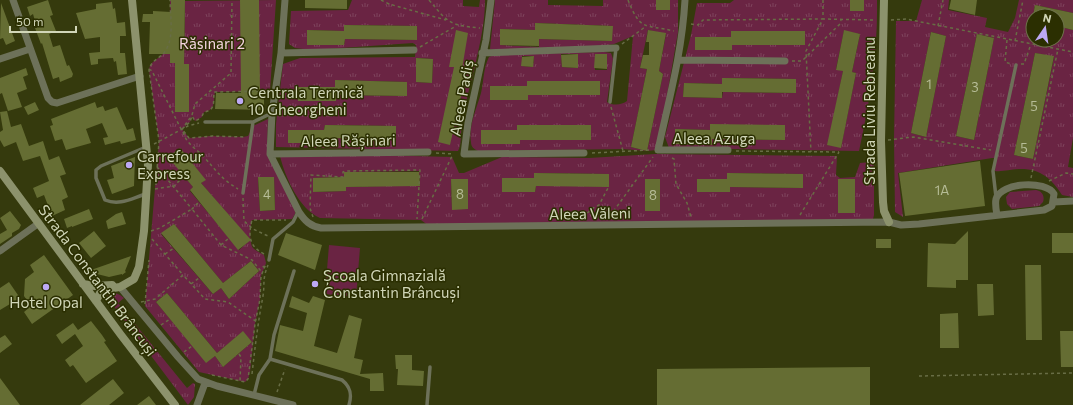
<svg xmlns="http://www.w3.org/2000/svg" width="1073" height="405" font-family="Commissioner,sans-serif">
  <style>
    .grass { fill: url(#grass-tufts); fill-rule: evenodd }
    .garden { fill: #6a2443 }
    .building { fill: #656d33 }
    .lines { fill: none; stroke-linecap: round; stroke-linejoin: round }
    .path { stroke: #686d45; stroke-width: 1.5; stroke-dasharray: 3 3; stroke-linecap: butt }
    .lane { stroke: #6d7159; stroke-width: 3.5 }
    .street { stroke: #6d7159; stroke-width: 7 }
    .secondary { stroke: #8c926c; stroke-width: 8 }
    .poi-dot { fill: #bda9f5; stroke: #2b2f01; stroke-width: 1.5 }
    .labels { text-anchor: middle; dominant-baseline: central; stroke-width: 3; stroke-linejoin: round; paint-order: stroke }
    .number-label { font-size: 13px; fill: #b6bc97 }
    .park-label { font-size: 15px; fill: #f4d4df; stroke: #2b2f01 }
    .poi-label { font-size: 15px; fill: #d1d6b8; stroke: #2b2f01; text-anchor: start }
    .street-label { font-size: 15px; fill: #d1d6b8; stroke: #2b2f01 }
  </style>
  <defs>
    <pattern id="grass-tufts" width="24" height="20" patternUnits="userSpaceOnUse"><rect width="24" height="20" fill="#6a2443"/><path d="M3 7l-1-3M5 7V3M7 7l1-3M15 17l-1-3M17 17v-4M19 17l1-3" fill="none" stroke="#7e435c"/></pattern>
  </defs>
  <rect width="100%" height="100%" fill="#353a0d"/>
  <!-- grass -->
  <path class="grass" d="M170,0H171L170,63H175V112H189V64H184L185,1L276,0L270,91L215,92C213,102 216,110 204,112L202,117L195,121L192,116L190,122L182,129L189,138L212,136L243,137L248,136L253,126L268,119L267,154L295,207V214L292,219L252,220C250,227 249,243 253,248C256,251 261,253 264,255L266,263L261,276L260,299L255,324L250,372L248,379L245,382L199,372L145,306L159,141L149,70C151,59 161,59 165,51C170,42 170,11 170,0ZM180,148L205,180L201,183L250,240L239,250L190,191L193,187L169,157ZM274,177L275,210L260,211L258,178ZM174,224L223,283L251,261L259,271L229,299L221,288L213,294L161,234ZM167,293L217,353L243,332L252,342L223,367L215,356L206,362L156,302Z
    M352,0H463V6L479,7L480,0H485C485,40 468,85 462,124C460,134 462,144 458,151L276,147V124L283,64L300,58L415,57L416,45L413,43L312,50L295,48L289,44L291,11L348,10ZM344,25L417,26V40L345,39L344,45H307L308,30L344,31ZM417,58L433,59L432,83L416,82ZM335,80L407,82V96L336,95L335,101H298V87H335ZM325,125L396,126V139L325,138L324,143L288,142V130H324Z
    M495,0H548V5L603,6V0H656L670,10V0H678V32L660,136L656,150L647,151L623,149L478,151C474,149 471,147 471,142C468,126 477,108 481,93C484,81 483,69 489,57L494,55L604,52L611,53L613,59L607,102C613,106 622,105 627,101L633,36L614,44L603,46L495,50L490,49ZM535,23L612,26V41L539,39V47L500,45V29L535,30ZM648,30L666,34L659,71L663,74L647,151L631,147L647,69L640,68ZM561,54H578V68L562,67ZM595,54H607V70H595ZM522,56H534L533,67L522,66ZM527,81H600V95H528V100H490V86H527ZM517,125H591V140H520L519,144H481V130H517Z
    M734,0H850V11H864V0H877C878,52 870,100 859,151L669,148L665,137L691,35L697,3H730ZM731,31H805V45H732L695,50L696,37H731ZM844,31L860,34L852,72L856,73L841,147L828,145L843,71L836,69ZM722,78L796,79V93L723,92L722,98L683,97L684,83L722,84ZM785,125V140L712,139L711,145L675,144V129L710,130Z
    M922,0H949L948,10L987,18L985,27L1008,32L1015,18L1019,0H1073V13L1035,5L1032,21L1033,40H1057V26L1073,30V138L1068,167L1073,168V197L1062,195C1052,179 1041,169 1021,169C1012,169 1003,172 995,171L996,158H992L898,173L903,217L895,212L894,139L896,21H916ZM931,32L946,36L926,137L911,133ZM977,34L994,38L974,140L956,136ZM1035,53L1054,57L1033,159L1014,155Z
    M291,153L452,157L459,173H464L502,157L589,158L655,154L837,156L836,175L840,178L855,177L860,163L871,162L874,166V215L873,219L429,226L421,220L320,218C299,209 285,177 280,156ZM419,171L420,185L346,187V191L314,192L313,178L344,177L345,172ZM535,173L609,174V186H536L535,192L502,191L534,178ZM728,173L803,174V188L730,187L729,192H697V179H727ZM451,179H467L468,209H452ZM660,179V211H646L645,180ZM838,179H855V213H838Z
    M1036,190C1042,191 1045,196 1043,202L1039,206L1012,209L1007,204L1006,197L1010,192Z
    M113,292L120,295L124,298L118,303L187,388L193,383L195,384L194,397L188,405L107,297V296Z"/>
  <!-- garden -->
  <path class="garden" d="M329,245L360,248L356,297L325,294Z"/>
  <!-- building -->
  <path class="building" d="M48,0L53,15L50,16L56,31L49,34L53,47L60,45L67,66L69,65L73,74L72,77L60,82L59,77L53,79L42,43L41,44L35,28H37L33,14L30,16L27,7Z
    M171,0H185L184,64H189V112H175V63H170V54H149L150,22H142L143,14H153V11L171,12Z
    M240,0H259L260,93H264V110L215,109L216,93H241Z
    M305,0H347V9L305,8Z
    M656,0H670V10H656Z
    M850,0H864V11H850Z
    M951,0H977L975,15L949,9Z
    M112,2L113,9L115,8L117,23L125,22L126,36H120V53H125L127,74L118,75L116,61L114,62L113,58L98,59V64L91,65L89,53L100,52V37L85,39L76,13L96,9V4Z
    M1,3L15,41L6,45L3,38L0,39Z
    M1035,5L1073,13V30L1057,26V16H1033Z
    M535,23L613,26L612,41L539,39V46L500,45V29L535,30Z
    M344,25L417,26V40L345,39L344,45H307V30L344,31Z
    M456,30L468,33L462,69L467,70L450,145L438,142L454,67H449Z
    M648,30L666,33L659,71L663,74L647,151L631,147L647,69L640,68L643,55H649V42H646Z
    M844,30L860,34L852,72L856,73L841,148L827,145L843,71L836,70Z
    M731,31H805V45H732V50H695V37H731Z
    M931,32L946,36L926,137L911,133Z
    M977,34L994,38L974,140L956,136Z
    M1035,53L1054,56L1033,159L1014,155Z
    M578,54V68L562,67L561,55Z
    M595,54H607V69L594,68Z
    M534,56L533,67L521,66L522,57Z
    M416,58L433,59L432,83L416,82Z
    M26,68L28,75L23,77L27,89L17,93L22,107L8,111L2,93L0,94V78Z
    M722,78L796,79V93L722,92V98L683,97L684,83L722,84Z
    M335,80L407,82V96L336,95V101H298V87H335Z
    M527,81H600V95H528V100H490V86H527Z
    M35,102L39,110L28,115L24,107Z
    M95,102L97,108L103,106L105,111L117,107L127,130L133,128L136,140L121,144L120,141L105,145L103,138L108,137L102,123L86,129L91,143L66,150L62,139L55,141L50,126L53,125L51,119Z
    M7,111L11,127L21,124L29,146L43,141L49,160L59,156L66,174L60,176L68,197L62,200L65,210L52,216L44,195L37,198L33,188L49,181L40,156L23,161L16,142L4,147L0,140V132L3,130L0,112Z
    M710,124L785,125V140L712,139V145L675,144V129L710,130Z
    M325,125L396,126V139L325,138V143H288V130H324Z
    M517,125H591V140H520V144H481V130H517Z
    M180,148L206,180L201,183L251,240L238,250L190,190L193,187L168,157Z
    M135,157L134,186L112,194L107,180L114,178L111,166Z
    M980,161L985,206L905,216L899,173Z
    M344,172H419L420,186L346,187V191L313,192V178L344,177Z
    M534,173L609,174V187L536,186L535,192H502V178H534Z
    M727,173L803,174V188L730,187V192H697V179H727Z
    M258,177H274L275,210L260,211Z
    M451,179H468V209L452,210Z
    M645,179H660V211H645Z
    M838,179H855V213H838Z
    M89,209L93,219L72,227V226L67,228L64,219Z
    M10,211L21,225L19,229L12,233V236L0,244V234L7,230L0,218Z
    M122,212L126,224L108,229L106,221L116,214Z
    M174,224L223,283L251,261L259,271L229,299L221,288L213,294L161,233Z
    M94,231L106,246L91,258L79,243Z
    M968,231V280H956V288L927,287L928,243L955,244Z
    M286,233L322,245L315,270L278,255Z
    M1052,233H1073V253H1052Z
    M876,239H891V248H876Z
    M44,255L73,295L32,324L24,312L31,306L24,296L25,279L34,272L30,265Z
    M131,256L125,271L126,272L122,275V274L109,277L97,274L91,270Z
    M1025,265H1041L1042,340H1026Z
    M9,282L20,298L0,310V288Z
    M977,284H993L994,315L978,316Z
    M167,293L217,353L243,331L252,342L223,367L215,356L206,363L156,302Z
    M292,296L309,303L313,296L325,300L314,346L337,353L349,315L362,319L354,358L363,360L360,374L383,373L384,391H370V379L275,351L280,325L303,331L307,313L289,307Z
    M958,313L959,348H940V314Z
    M91,321L102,335L106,341L104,342L117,361L86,383L73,365L70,367L65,360L83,346L75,334L62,344L56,335L73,323L78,330Z
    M1060,331H1073V367H1061Z
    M5,335L12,344L0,353V338Z
    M395,355H412V370L424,371L423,386L397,385L398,369H396Z
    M870,367V405H657V369Z
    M0,378L20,405H0Z
    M113,379L124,393L109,405H80Z
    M149,396L156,405H137Z"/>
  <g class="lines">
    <!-- path -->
    <path class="path" d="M381,0L389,4L446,20
      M429,0C449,24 450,25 480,28
      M628,0C641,32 644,24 674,31
      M823,0V19L876,20
      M891,20L906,19L1073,52
      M691,24L698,25L703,20L823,19L806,51L811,152
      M938,26L943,0
      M1007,40L1005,62L1011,64
      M1015,41L1023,0
      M622,44L645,27
      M420,47L456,26
      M792,61H802L806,57L840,24L841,20
      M1021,64H1024L1031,44
      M149,69L152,71L181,129
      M611,107L623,151
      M192,115L195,104L231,73L232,0
      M202,116L204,112C216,110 213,102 214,92L268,91
      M199,119L195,121L192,116L190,122L182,129L189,138L212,136L245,137
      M185,125L190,118
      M183,132C186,143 195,148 203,156C216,170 220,178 238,189
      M888,140L913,137L991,150
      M154,144L188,126L199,123
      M736,151L839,152
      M436,153L454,154
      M592,153L650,150
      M672,158L674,159L676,184L687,203L691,217
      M157,167L192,209L199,202
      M1031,178L1058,49
      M1049,181L1066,173L1073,174
      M156,185L159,141L149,70C151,59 163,58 167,48C174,35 170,15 170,0
      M155,189L174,186L184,176
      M243,198L244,221L253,229L268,236
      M800,215L839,152
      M610,216L653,157
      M313,217L310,208L311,175L343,177V172L345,171L420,170L417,219
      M583,217L593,208L599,205L608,188
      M422,219L453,154
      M151,231L160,228L192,209L221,245L252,260L260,270L264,266
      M152,239L183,275
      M221,245L229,238
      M165,254L174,248
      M264,254C249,246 248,236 252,220H286
      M191,284L199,278
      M141,302L155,299L183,275L205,299L228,302L257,322
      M145,304L149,260
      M161,325L170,319
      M184,352L192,346
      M239,354L241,357L240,381
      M252,374C255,347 258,322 263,296C265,283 262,280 268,265
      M212,375L245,382L248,379L255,324L260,299L261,276L266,264
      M919,376L1073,373
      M277,392L285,369"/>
    <!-- lane -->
    <path class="lane" d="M610,102L616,48
      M205,122H253
      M243,193L253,122L272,113
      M146,194C132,198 120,206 105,200L96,178V170L101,166L146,147
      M996,197L993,171L1016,65
      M269,260L273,239L293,222L298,212
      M294,271L274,335L270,359L342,380C351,387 352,395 349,405
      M254,395L259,375L270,359
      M427,405L430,367"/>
    <!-- street -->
    <path class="street" d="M13,0L48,98L52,102L57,103L140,76
      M285,0L281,53L272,113L270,154L299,212C305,221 310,226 321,228L889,222L901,225L919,224L1044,210L1052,206L1054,194C1046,180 1001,182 996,199C995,204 996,210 997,215
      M491,0L486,40L468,123L464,154L584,153
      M685,0C682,53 669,99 658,150H728
      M281,53L414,50
      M482,53L616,48
      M0,59L30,49
      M678,60L785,61
      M270,154L428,152
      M1054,202L1073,201
      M0,251L39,223
      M120,287L178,357L198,379L217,386L293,405
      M197,405L205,383"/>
    <!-- secondary -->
    <path class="secondary" d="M884,0L881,141L883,202L884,211L889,222
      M0,171L121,335L175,405
      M83,284L95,286L112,285
      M96,301L100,293L106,289L120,287L134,279L139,267L144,231L148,165L132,0"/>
  </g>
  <!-- markers -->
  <g class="poi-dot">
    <circle cx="240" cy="101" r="4"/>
    <circle cx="129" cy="165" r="4"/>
    <circle cx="315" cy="284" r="4"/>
    <circle cx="46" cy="287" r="4"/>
  </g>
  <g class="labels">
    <!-- number labels -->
    <g class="number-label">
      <text x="929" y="84">1</text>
      <text x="975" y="87">3</text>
      <text x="1034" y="106">5</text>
      <text x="1024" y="148">5</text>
      <text x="942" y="190">1A</text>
      <text x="267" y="194">4</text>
      <text x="460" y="194">8</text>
      <text x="653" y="195">8</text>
    </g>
    <!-- park labels -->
    <g class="park-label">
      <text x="212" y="43">Rășinari 2</text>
    </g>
    <!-- poi labels -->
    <g class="poi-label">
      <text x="248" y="92">Centrala Termică<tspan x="248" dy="17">10 Gheorgheni</tspan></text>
      <text x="137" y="156">Carrefour<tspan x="137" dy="17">Express</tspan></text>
      <text x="323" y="275">Școala Gimnazială<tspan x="323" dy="17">Constantin Brâncuși</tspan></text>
      <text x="46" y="302" text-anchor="middle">Hotel Opal</text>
    </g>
    <!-- street labels -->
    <g class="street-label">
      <text transform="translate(461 98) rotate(-80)">Aleea Padiș</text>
      <text transform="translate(869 111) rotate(-90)">Strada Liviu Rebreanu</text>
      <text x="714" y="138">Aleea Azuga</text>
      <text transform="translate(348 140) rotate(-1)">Aleea Rășinari</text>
      <text transform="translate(590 213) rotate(-1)">Aleea Văleni</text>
      <text transform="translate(98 280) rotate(53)">Strada Constantin Brâncuși</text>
    </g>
  </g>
  <!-- north arrow -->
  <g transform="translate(1045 28) rotate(13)"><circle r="19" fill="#2b2f01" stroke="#6d724a"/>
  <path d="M0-3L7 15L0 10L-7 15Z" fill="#bda9f5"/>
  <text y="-6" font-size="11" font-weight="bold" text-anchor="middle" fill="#d1d6b8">N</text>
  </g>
  <!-- scale -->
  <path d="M10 26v6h66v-6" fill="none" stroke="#d1d6b8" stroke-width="2"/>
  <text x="16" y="26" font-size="12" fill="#d1d6b8" stroke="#2b2f01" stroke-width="3" paint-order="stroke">50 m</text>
</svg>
